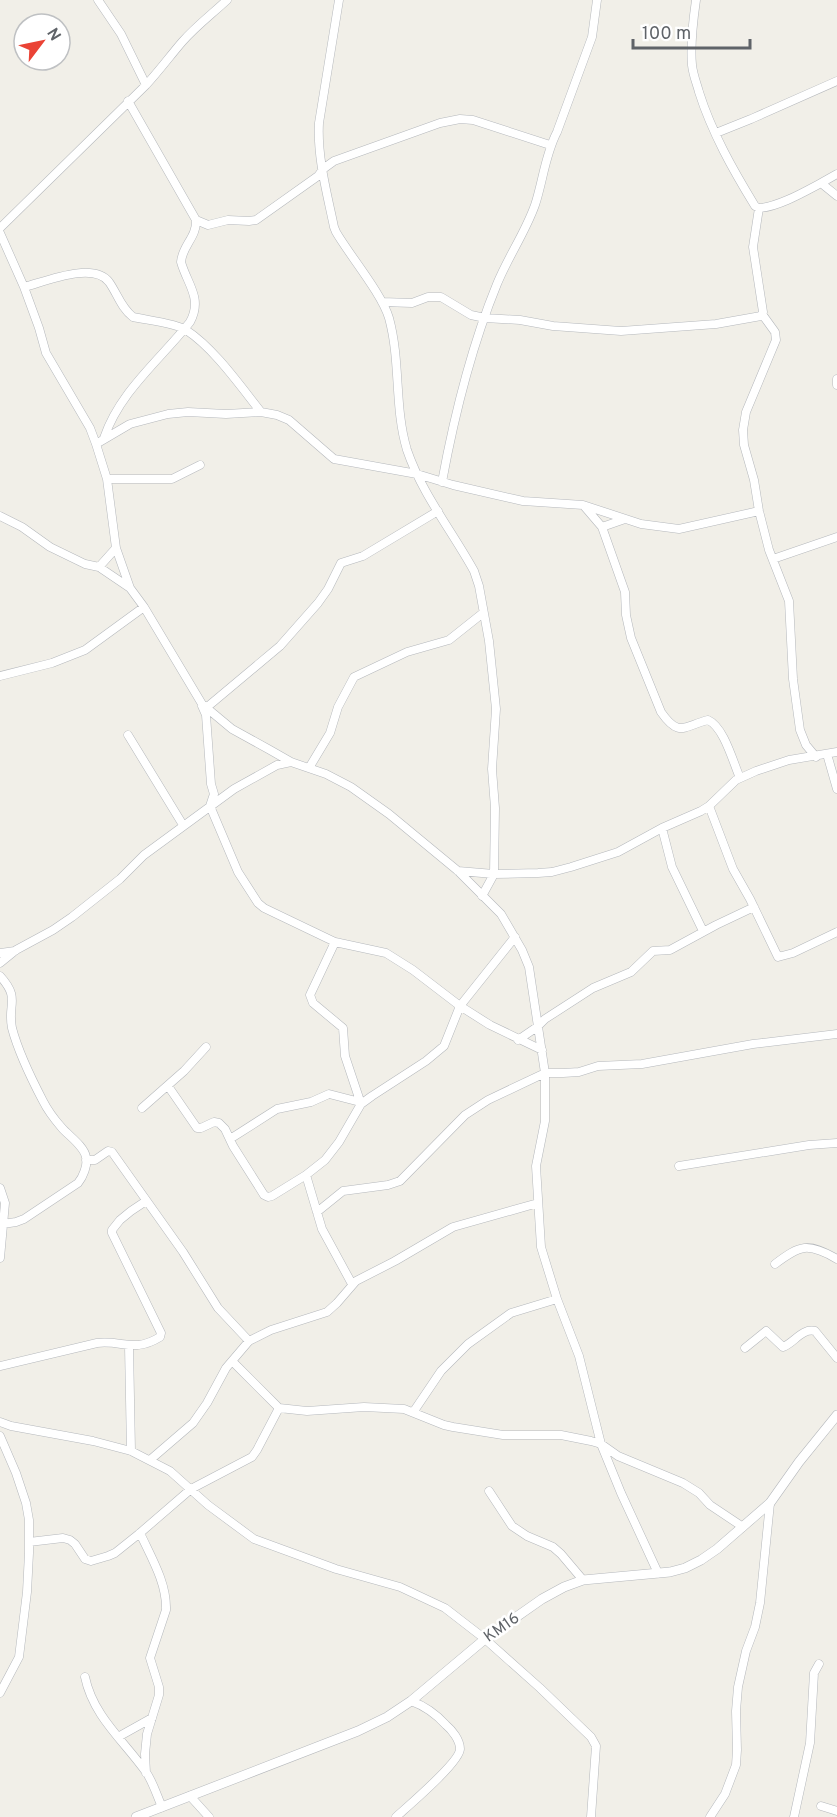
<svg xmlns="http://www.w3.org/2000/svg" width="837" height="1817" font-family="Overpass,sans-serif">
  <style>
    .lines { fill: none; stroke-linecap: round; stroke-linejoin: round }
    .minor-casing { stroke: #b5b8bc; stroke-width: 9 }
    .tertiary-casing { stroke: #b5b8bc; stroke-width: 10 }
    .minor { stroke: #fff; stroke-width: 8 }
    .tertiary { stroke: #fff; stroke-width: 9 }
    .labels { text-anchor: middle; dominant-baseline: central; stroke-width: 5; stroke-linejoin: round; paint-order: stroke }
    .street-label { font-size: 16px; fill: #5f6368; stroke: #fff }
  </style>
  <rect width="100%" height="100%" fill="#f1efe8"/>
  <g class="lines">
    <!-- minor casing -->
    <g class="minor-casing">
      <path id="minor" d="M98,0L121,34L146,85
        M339,0L319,123C317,157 327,193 334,227L336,232C350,256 382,294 389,318C401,362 394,407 407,450C422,494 452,531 474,571L479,586L489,641L496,709L492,769L495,808L494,874L482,896
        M696,0C693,21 690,44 692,65C693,75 697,84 699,92C712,133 733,170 755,206L759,208
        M716,133L751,119L837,81
        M821,183L837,174
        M759,208C778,207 804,192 821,183L837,196
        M196,220L208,225L228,220L249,221L256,220L318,176L323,169L334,161L440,123L460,119L473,120L550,145
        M0,228L146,85C159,71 170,56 182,42C196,26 212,14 227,0
        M0,233L24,287L39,328L46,353L90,428L96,444L107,479L116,548L130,588L144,607L202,704L232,729L270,750L291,762L326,774L351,787L389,814L458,871L501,914L522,950L529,967L545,1073V1121L536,1166L541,1247L557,1299L579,1356L601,1444L621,1493L658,1573
        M24,287C44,282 93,261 109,282C117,293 121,308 133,317C146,320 176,323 186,330C214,348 241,387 261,412
        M382,302L412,303L428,297H441L471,315L485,318L520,320L553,326L621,331L716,324L761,316L763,312L753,247L759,208
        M762,314L775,332L776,340L746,412L743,430L744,445L754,480L759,511L769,550L789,601L793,679L800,730L806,745L816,757
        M837,379V385
        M104,438C120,391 160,360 190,322C203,298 187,284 181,262C182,246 197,237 196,220L128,101
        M96,444L130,424L168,414L188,412L226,414L261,412L277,415L289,420L334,459L417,474L453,485L523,501L583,505L641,524L679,529L759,511
        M107,479H172L200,465
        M442,482C454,417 472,345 497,284C508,257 525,233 535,205C543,181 545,155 557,132L592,37L597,0
        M584,506L602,527L625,592L626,615L631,638L661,712C679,738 684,726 708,720C724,727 733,762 740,778
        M0,516L22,527L50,547L85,564L99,567L130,588
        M602,527L625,519
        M773,559L837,537
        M99,567L116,548
        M0,676L52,663L85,650L144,607
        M202,706L206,715L211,784L214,794L210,806L238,872L258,903L264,908L335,942L386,953L413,970L460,1006L490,1025L542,1050
        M206,708L280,646L318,603L328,589L341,563L363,556L438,511
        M128,735L183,825
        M827,754L837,789
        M309,768L330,733L338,707L354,677L407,652L449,640L483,613
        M709,806L733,869L750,899L778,957L793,953L837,932
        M662,828L672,867L703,931
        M458,871L494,874L538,873L552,872L571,867L618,852L662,828L701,811L709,806L736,780L756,771L789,760L837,752
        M335,942L310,995L313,1003L343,1028L345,1056L361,1104
        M0,953L15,951
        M0,963L16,950L53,930L72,917L120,879L144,855L234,789L277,765L291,762
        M0,976C21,999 7,1004 12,1028C18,1051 32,1080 43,1101C48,1111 55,1120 62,1128C69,1136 84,1146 86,1157C88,1165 83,1177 78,1183L24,1219L16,1222L3,1224
        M518,1040L537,1027L545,1019L593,988L631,972L653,951L670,950L716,925L754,907
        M168,1086L197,1128H201L214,1122L219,1123L225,1129L233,1146L264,1195L268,1197L272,1196L306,1175L325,1160L339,1142L361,1104L372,1096L426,1061L444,1046L460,1006L515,937
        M142,1108L184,1071L206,1047
        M230,1139L277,1109L311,1102L329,1094L360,1102
        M86,1160H95L108,1151L112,1152L183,1252L218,1308L249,1341
        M679,1166L809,1145L837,1143
        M306,1175L322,1229L352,1284
        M0,1188L5,1203L0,1258
        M317,1212L343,1191L388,1185L400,1181L465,1115L488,1100L545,1073H563L579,1072L598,1066L642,1064L753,1044L837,1034
        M775,1264C800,1245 808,1242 837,1259
        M129,1346L131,1451
        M745,1348L766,1331L783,1347C794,1343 802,1328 815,1331L837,1358
        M232,1361L279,1408L307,1411L364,1407L404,1409L444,1425L453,1427L503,1435H561L591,1441L601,1444L618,1456L683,1483L699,1493L710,1505L743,1527
        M0,1366L97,1343C123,1340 134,1353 160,1337L161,1333L112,1233V1230L120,1220L131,1211L146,1201
        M414,1411L441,1371L468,1344L511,1313L557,1299
        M0,1422L11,1426L93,1441L131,1451L170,1471L208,1505L254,1539L336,1569L400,1587L445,1608L485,1639L540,1688L591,1737L596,1746L591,1817
        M0,1436L16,1473L26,1503L29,1520V1553L27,1592L19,1657L0,1693
        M150,1460L193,1423L207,1403L226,1368L249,1341L271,1330L327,1312L337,1303L356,1281L395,1261L453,1227L538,1203
        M489,1491L512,1526L527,1536L553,1547L561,1554L583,1580
        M140,1533C151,1557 167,1583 166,1610L150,1658L159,1687V1695L147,1734L145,1754L146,1773
        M29,1542L63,1538L70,1540L75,1544L85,1559L91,1561L108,1556L115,1553L140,1533L191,1489L252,1457L257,1450L279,1408
        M85,1677C93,1716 124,1741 146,1772C153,1782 157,1796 162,1807
        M118,1737L152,1718
        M190,1796L209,1817
        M821,1806L837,1811
        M396,1817C408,1806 460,1762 460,1749C460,1740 452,1730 446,1725C436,1714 425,1706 411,1701
        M710,1817L725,1794L736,1765L737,1750L736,1711L738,1687L746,1651L755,1627L760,1603L770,1503
        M794,1817L810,1743L814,1673L819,1664"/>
    </g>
    <!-- tertiary casing -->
    <g class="tertiary-casing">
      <path id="tertiary" d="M136,1817L358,1731L387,1717L411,1701L485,1639L542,1599L564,1587L583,1580L670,1572L685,1568L701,1560L717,1549L770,1503L799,1462L837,1415"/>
    </g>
    <!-- minor -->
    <use href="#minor" class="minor"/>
    <!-- tertiary -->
    <use href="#tertiary" class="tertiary"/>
  </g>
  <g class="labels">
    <!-- street labels -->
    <g class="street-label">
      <text transform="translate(502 1628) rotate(-35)">KM16</text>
    </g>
  </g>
  <!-- north arrow -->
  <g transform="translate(42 42) rotate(58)"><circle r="28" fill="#ffffff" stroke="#bfc1c3" stroke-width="1.5"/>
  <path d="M0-4.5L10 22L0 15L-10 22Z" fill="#ea4335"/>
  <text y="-9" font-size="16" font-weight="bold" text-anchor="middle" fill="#5f6368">N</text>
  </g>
  <!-- scale -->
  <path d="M633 39v9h117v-9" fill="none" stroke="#5f6368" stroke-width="3"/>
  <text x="642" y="39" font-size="18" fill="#5f6368" stroke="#ffffff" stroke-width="4.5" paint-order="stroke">100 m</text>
</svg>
